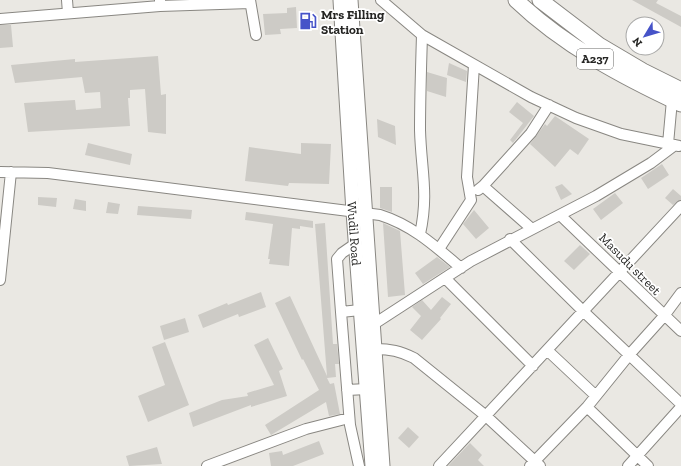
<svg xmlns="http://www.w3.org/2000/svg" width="681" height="466" font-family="'Zilla Slab',serif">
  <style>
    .building { fill: #cdcbc6 }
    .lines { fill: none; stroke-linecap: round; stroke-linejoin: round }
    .minor-casing { stroke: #898782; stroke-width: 12 }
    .major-casing { stroke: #898782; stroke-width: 15 }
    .highway-casing { stroke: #898782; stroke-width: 17 }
    .minor { stroke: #fff; stroke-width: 10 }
    .major { stroke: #fff; stroke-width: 13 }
    .highway { stroke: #fff; stroke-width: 15 }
    .labels { text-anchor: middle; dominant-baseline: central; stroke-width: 3.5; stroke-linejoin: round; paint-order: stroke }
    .shield { fill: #fff; stroke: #666665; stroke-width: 1 }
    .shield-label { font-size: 12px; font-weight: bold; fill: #252523 }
    .poi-label { font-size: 13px; font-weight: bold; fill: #252523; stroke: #fff; text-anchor: start }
    .street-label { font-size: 13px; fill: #252523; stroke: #fff }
  </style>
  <rect width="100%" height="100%" fill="#eae8e3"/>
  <!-- building -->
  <path class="building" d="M632,0H658L656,3L681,16V27Z
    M296,7L297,28L280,29L281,34L265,35L263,14L287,13V8Z
    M0,25H11L13,47L0,48Z
    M158,56L161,95L166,94V134L148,132L145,89L130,90V98H128L130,126L28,132L24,103L75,100L76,110L101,108L100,92L85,93L82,77L15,83L11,65L75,59V62Z
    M449,63L467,71L466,82L447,75Z
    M427,72L447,78L446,97L427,91Z
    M517,102L534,116L513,143L510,140L523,123L509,112Z
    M555,116L589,139L578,155L570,149L555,167L530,144L545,124L547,126Z
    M377,119L395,126L396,145L378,137Z
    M88,143L132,154L130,165L85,155Z
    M301,143L331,144L329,184L289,183L288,186L245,181L249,147L301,154Z
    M662,164L669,175L648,189L641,178Z
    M562,184L572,194L561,200L555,187Z
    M380,187H392V212L380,208Z
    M673,189L681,196V200L673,205L665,198Z
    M615,193L623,203L601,220L593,209Z
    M38,197L57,198L56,207L38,205Z
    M75,199L86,201V211L73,209Z
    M108,202L120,204L118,214L106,213Z
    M138,206L192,210L191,219L137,215Z
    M474,210L489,228L476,239L463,224Z
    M246,212L313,221V228L300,226V229L292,228L289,266L269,264L270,259H268L273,224L245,220Z
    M325,223L333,344H337L339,364H335L336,377L327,378L330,384L334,383L340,414L329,416L326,402L271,435L265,425L319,390L303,359L302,360L275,303L290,296L327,376L315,224Z
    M383,223L400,231L405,295L388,297Z
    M580,245L590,254L574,270L564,261Z
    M437,257L450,267L423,284L415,273Z
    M261,292L266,307L239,317L238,314L203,328L198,315L227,303L228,305Z
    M442,297L451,304L440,318L441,319L422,340L410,330L421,316L412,307L422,300L431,310Z
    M185,318L189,332L164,340L160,326Z
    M268,338L283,369L279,371L287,396L251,407V405L193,427L189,413L222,400L248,396L247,393L274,385L254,345Z
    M165,342L189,405L148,422L138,396L165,385L152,347Z
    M408,427L419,437L409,448L398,438Z
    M319,441L324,454L293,466H271L269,453L282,451L283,455Z
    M470,443L482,455L478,460L484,466H448Z
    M157,447L162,464L129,466L126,456Z"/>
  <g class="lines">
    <!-- minor casing -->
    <g class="minor-casing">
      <path id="minor" d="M67,0L68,13
        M250,0L256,35
        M381,0L422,35L531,97L576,118L621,134L679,146
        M160,6L250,3
        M0,19L160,6V0
        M668,144L672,100
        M0,172L48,173L380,215C412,225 435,246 461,268
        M483,186L531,133L549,105
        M478,190L483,186L532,229
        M560,215L681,331
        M420,234C429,194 421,169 420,130C420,99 421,67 422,35
        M510,239L583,311L681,404
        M439,249L471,200L467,177L474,65
        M445,278L533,366
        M0,280L11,172
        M341,312L337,259L342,253L355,244
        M374,324L471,261L596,196L651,163L675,145
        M376,349C390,349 400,351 414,358L486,416L540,466
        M547,350L596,396
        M347,390L367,389
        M587,407L648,466
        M207,466L306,429L349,418
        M359,466L350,425L341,312L360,310
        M439,466L681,206
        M530,466L587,407L629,355L664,316L681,293
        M628,466L681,407"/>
    </g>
    <!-- major casing -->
    <g class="major-casing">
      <g id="major">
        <path id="s1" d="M340,0L353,212L372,466"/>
        <path d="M351,0L383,466"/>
      </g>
    </g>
    <!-- highway casing -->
    <g class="highway-casing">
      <path id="highway" d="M516,0C563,45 623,77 681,104
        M540,0L599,45L643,71L681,90"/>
    </g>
    <!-- minor -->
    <use href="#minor" class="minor"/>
    <!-- major -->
    <use href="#major" class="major"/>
    <!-- highway -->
    <use href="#highway" class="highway"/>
  </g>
  <!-- icons -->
  <defs>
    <g id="fuel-bare" transform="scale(1.38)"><path d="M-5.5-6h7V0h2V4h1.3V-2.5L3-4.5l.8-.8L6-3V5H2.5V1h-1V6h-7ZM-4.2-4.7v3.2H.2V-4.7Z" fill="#4653c8" stroke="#fff" stroke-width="2.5" paint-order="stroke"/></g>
  </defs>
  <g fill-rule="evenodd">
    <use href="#fuel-bare" x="308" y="21"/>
  </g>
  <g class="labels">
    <!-- shield labels -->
    <rect class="shield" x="577" y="49" width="36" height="20" rx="3"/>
    <g class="shield-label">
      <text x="595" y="59">A237</text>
    </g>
    <!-- poi labels -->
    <g class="poi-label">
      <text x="321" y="14">Mrs Filling<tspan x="321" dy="15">Station</tspan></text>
    </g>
    <!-- street labels -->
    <g class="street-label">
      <text stroke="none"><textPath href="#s1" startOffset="234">Wudil Road</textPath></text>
      <text transform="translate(630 264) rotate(45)">Masudu street</text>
    </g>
  </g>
  <!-- north arrow -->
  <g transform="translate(645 36) rotate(232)"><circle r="19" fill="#ffffff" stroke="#a8a8a7"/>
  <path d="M0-3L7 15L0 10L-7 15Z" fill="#4653c8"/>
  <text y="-6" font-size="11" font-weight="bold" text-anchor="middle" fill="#252523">N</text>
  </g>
</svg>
